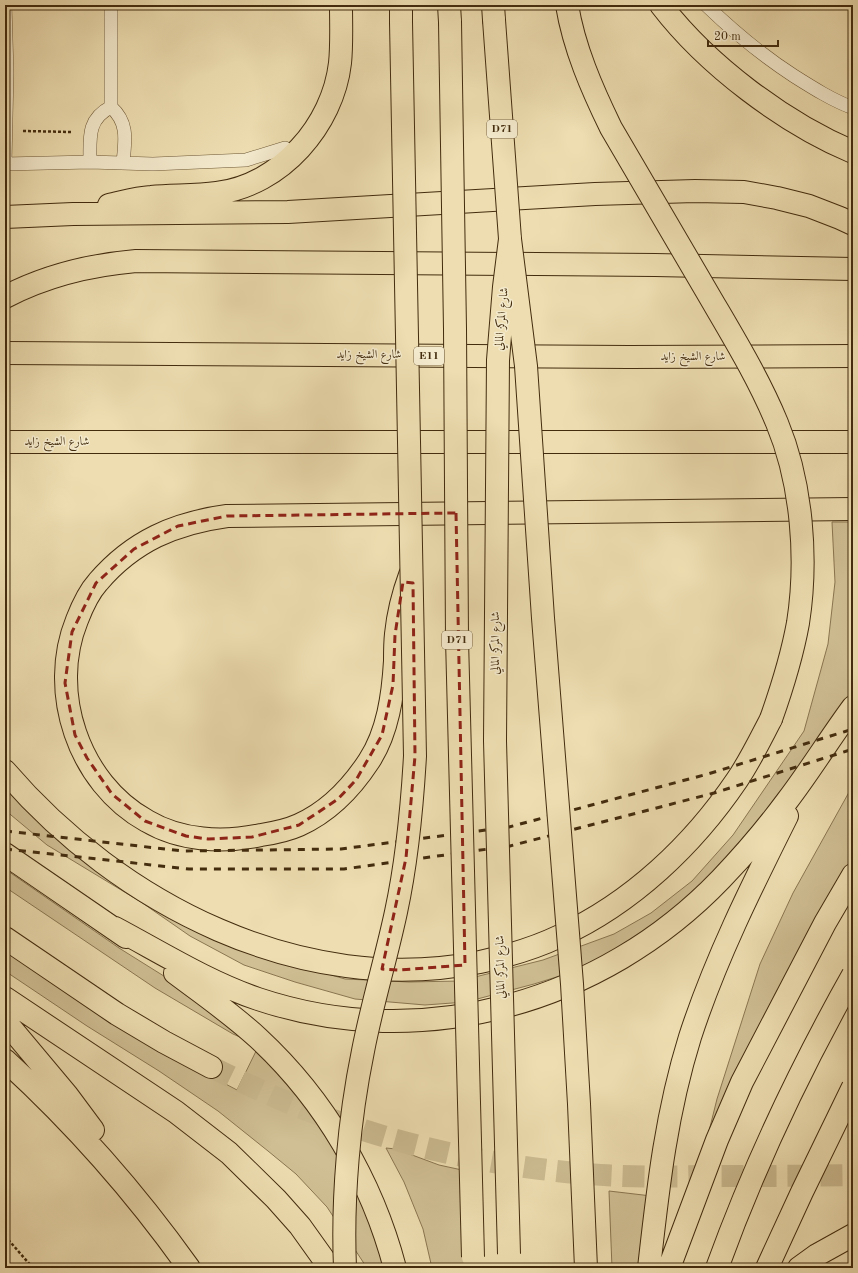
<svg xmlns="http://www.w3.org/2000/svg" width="858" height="1273" font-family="'Old Standard TT',Amiri,serif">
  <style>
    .green { fill: #d0bf94; stroke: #8a7651 }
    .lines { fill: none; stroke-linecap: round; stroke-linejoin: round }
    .highway-tunnel { stroke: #cbba90; stroke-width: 22; stroke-dasharray: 22 11; stroke-linecap: butt }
    .lane-casing { stroke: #6e5836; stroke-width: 14 }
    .primary-casing { stroke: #432c0e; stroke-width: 24 }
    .highway-casing { stroke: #432c0e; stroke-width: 24 }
    .path { stroke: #432c0e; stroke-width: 2.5; stroke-dasharray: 3 2; stroke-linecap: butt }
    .lane { stroke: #f3e9cc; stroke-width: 13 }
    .primary { stroke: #edddb0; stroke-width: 22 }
    .highway { stroke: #edddb0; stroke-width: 22 }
    .rail { stroke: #432c0e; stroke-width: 3; stroke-dasharray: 7 7; stroke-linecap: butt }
    .primary-bridge-casing { stroke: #432c0e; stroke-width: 24; stroke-linecap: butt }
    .highway-bridge-casing { stroke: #432c0e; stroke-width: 24; stroke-linecap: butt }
    .primary-bridge { stroke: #edddb0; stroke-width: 22 }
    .highway-bridge { stroke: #edddb0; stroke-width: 22 }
    .marked { fill: none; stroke: #8f2418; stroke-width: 3; stroke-dasharray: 8 5; stroke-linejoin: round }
    .labels { text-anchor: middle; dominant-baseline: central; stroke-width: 3; stroke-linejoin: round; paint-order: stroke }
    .shield { fill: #f3e9cc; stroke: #786547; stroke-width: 1 }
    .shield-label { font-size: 11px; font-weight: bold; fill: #432c0e }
    .street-label { font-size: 12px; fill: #432c0e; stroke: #f3e9cc }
  </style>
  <rect width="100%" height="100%" fill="#edddb0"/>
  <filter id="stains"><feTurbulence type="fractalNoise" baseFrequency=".005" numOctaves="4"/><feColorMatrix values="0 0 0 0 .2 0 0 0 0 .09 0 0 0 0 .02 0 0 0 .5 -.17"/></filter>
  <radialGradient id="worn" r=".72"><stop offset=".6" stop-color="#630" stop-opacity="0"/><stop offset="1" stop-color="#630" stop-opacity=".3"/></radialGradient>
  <!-- green -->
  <path class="green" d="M832,522H853V694L724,880L595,965L534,984L466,1002L425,1005L355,999L295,982L244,965L190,936L141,902L47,845L5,810V761L14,772L151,893L290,963L345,979L409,982L459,981L543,960L614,934L651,913L692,881L733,835L804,731L828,644L835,582Z
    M853,785V870L708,1135L717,1099L760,964L793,893Z
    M5,869L119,948L191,993L258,1045L233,1034L155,988L5,887Z
    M5,951L180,1060L237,1090L259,1045L316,1099L401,1268H367L327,1207L296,1174L268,1151L218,1111L159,1071L87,1026L5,971Z
    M386,1148L396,1149L439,1165L462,1170L466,1268H432L423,1229L404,1182Z
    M609,1191L660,1197L650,1268H612Z"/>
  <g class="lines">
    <!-- highway-tunnel -->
    <path class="highway-tunnel" d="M211,1067C240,1081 269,1095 299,1107C391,1144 490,1166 588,1174C627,1177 665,1177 704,1176C754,1176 803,1176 853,1175"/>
    <!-- lane casing -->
    <g class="lane-casing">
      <path id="lane" d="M111,5V107C129,123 125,141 123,163
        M706,5C735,33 760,54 794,76C813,88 832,100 853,108
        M5,74L7,73L5,5
        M5,162L7,73
        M90,162C90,138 87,119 111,107
        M5,164L90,162L153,164L246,160L285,148"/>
    </g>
    <!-- primary casing -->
    <g class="primary-casing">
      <path id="primary" d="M449,5L450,22
        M493,5L494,20"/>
    </g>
    <!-- highway casing -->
    <g class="highway-casing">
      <path id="highway" d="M661,5C707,65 784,123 853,152
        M401,22V5
        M109,205C123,202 136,198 151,197C173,195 195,196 217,193C281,185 333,125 340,63C342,44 341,24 341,5
        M5,217L73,214L288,212L595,194L695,191L744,192L777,198L809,206L840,218L853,224
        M5,297C47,275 89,265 136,261L655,265L853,269
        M5,353L629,357L853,356
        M5,442H853
        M410,575C403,594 398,614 396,634C395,643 395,652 395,661C393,695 388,732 369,761C352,787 328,812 299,825C288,830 274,833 261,835C223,843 181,841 147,821C78,783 48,691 77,620C82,607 89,592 98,582C133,541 175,523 227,516L853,509
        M5,771C119,904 302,998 480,962C508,956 535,948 560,936C632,903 693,845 737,780C750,761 760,740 771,719
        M5,854L126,937
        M115,928C162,953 208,982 258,999C422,1054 602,1003 721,879C744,855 767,828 787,801C810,771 830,738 853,707
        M5,938L117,1014L164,1042L211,1067
        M175,973C203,994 232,1014 258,1038C325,1100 372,1181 395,1268
        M5,998L176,1112L229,1153L276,1199L300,1226L330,1268
        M5,1021L67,1095L93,1130
        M5,1060C74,1123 135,1192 189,1268
        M649,1268C658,1188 666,1114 690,1037C715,960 751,888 787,816
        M669,1268L717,1140L742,1082L825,923L853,875
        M799,1268L817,1255L853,1235"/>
    </g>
    <!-- path -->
    <path class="path" d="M23,131L72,132
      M5,1236L33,1268"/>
    <!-- lane -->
    <use href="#lane" class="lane"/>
    <!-- primary -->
    <use href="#primary" class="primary"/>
    <!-- highway -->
    <use href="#highway" class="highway"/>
    <!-- rail -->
    <path class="rail" d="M5,831L183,851L341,849L509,827L708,774L853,729
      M5,849L189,869H344L510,846L714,793L853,749"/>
    <!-- primary-bridge casing -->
    <g class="primary-bridge-casing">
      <path id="primary-bridge" d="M494,20L510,239L504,287L498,360L495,741L509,1254
        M450,22L455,329L457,639L473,1257"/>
    </g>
    <!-- highway-bridge casing -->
    <g class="highway-bridge-casing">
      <path id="highway-bridge" d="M567,5C574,48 592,89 611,128C643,182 675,237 707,292C732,335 758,377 777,423C802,483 808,559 798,623C792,656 782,688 771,719
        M510,239L526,366L543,618L572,984L579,1104L586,1268
        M345,1268C342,1198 349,1119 363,1051C372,1004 386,959 396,912C407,861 412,808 415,756L401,22
        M717,1268C754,1166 800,1069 853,975
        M767,1268L802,1192L853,1087"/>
    </g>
    <!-- primary-bridge -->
    <use href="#primary-bridge" class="primary-bridge"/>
    <!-- highway-bridge -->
    <use href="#highway-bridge" class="highway-bridge"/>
  </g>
  <!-- marked area -->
  <path class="marked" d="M456,513L465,965L399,970L382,969L406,858L415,756L413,583L403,582L395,635L393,685L382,735L356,780L338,799L299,825L252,837L208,839L186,836L145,821L112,794L87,758L75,735L65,683L72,632L96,583L134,549L178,526L227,516Z"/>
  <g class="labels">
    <!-- shield labels -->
    <g class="shield">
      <rect x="487" y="120" width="30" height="18" rx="3"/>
      <rect x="414" y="347" width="30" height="18" rx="3"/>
      <rect x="442" y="631" width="30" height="18" rx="3"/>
    </g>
    <g class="shield-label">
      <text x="502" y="129">D71</text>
      <text x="429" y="356">E11</text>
      <text x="457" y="640">D71</text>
    </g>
    <!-- street labels -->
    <g class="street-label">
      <text transform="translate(502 319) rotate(-85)">شارع المركز المالي</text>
      <text x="369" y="355">شارع الشيخ زايد</text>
      <text x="693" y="357">شارع الشيخ زايد</text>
      <text x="57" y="442">شارع الشيخ زايد</text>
      <text transform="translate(496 643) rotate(-90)">شارع المركز المالي</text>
      <text transform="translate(501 967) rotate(-91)">شارع المركز المالي</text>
    </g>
  </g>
  <!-- margin -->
  <rect width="858" height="1273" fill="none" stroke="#edddb0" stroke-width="20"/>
  <rect x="6" y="6" width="846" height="1261" fill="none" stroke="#432c0e" stroke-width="2"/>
  <rect x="10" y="10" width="838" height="1253" fill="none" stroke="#432c0e"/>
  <!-- scale -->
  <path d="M708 40v6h70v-6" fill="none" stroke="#432c0e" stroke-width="2"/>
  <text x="714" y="40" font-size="12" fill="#432c0e" stroke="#f3e9cc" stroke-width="3" paint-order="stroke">20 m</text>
  <rect width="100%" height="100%" filter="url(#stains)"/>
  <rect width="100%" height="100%" fill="url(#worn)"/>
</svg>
